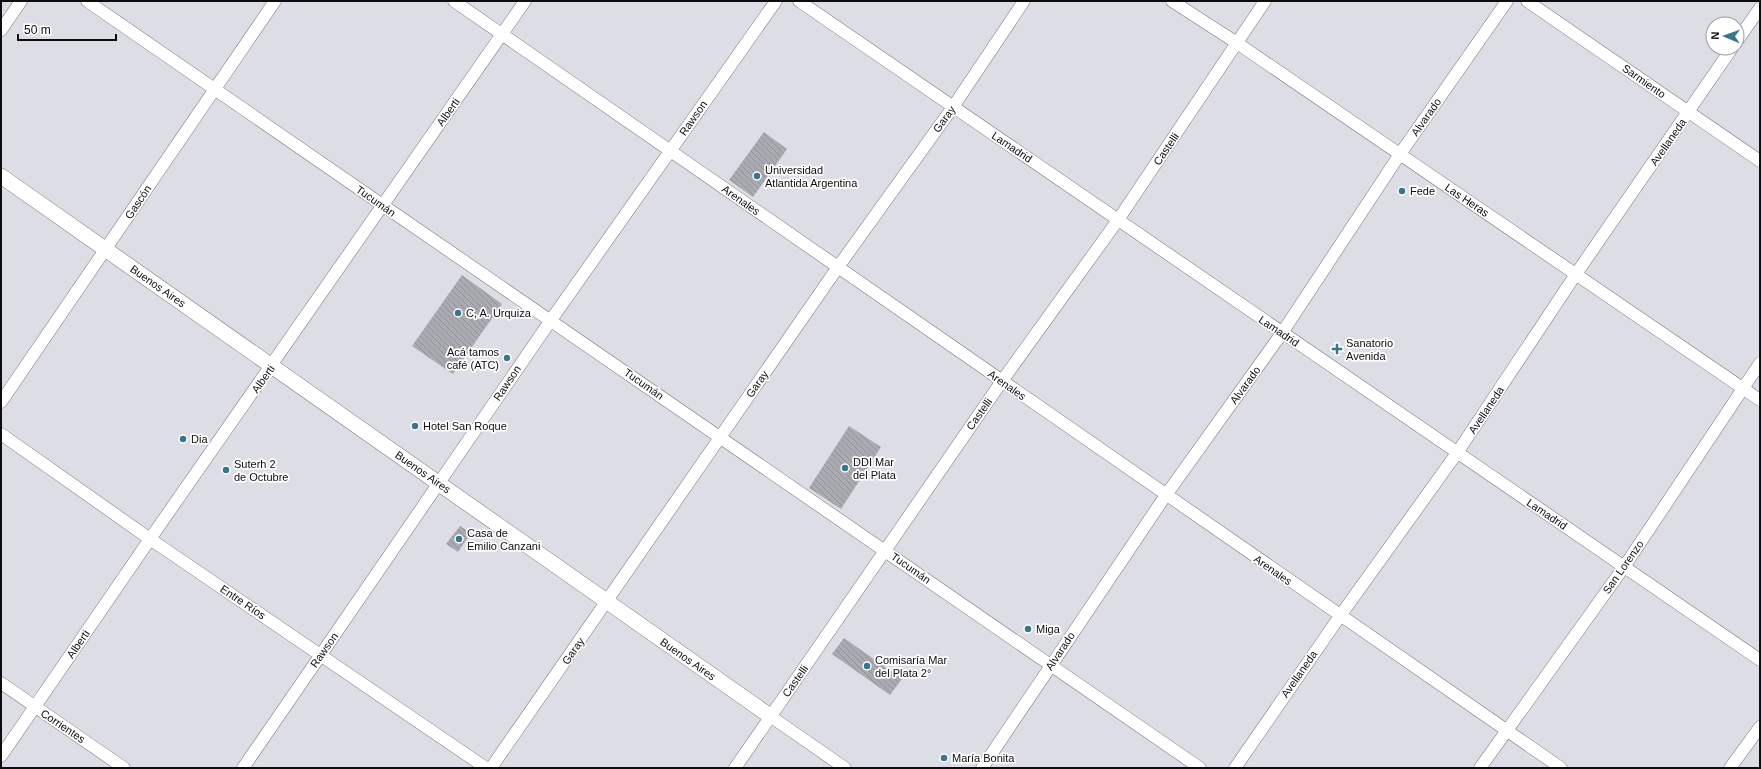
<svg xmlns="http://www.w3.org/2000/svg" width="1761" height="769" font-family="Helvetica,sans-serif">
  <style>
    .building { fill: url(#building-back-hatch) }
    .lines { fill: none; stroke-linecap: round; stroke-linejoin: round }
    .minor-casing { stroke: #76767d; stroke-width: 13 }
    .tertiary-casing { stroke: #76767d; stroke-width: 16 }
    .minor { stroke: #fff; stroke-width: 12 }
    .tertiary { stroke: #fff; stroke-width: 15 }
    .poi-dot { fill: #3a748d; stroke: #fff; stroke-width: 1.5 }
    .labels { text-anchor: middle; dominant-baseline: central; stroke-width: 3.5; stroke-linejoin: round; paint-order: stroke }
    .street-label { font-size: 11px; fill: #0d0d10; stroke: #fff }
    .poi-label { font-size: 11px; fill: #0d0d10; stroke: #fff; text-anchor: start }
  </style>
  <defs>
    <pattern id="building-back-hatch" width="6" height="6" patternUnits="userSpaceOnUse"><rect width="6" height="6" fill="#aaaab2"/><path d="M-1 5l2 2M0 0l6 6M5-1l2 2" fill="none" stroke="#919198"/></pattern>
  </defs>
  <rect width="100%" height="100%" fill="#dddde6"/>
  <!-- building -->
  <path class="building" d="M764,132L787,149L753,197L729,180Z
    M462,275L502,304L453,374L412,346Z
    M849,426L881,447L841,509L809,488Z
    M460,526L471,533L458,552L446,544Z
    M844,638L902,679L890,695L832,654Z"/>
  <g class="lines">
    <!-- minor casing -->
    <g class="minor-casing">
      <path id="minor" d="M87,1C457,258 830,510 1200,768
        M454,1L1561,768
        M799,1L1760,660
        M1172,1L1237,43L1760,400
        M1527,1L1760,161
        M1,30L21,1
        M1737,41L1760,8
        M1,402L275,1
        M1,434L150,539L486,768
        M1,683L124,768
        M770,716L845,768
        M1,756L150,539L525,1
        M243,768L551,320L776,1
        M491,768L838,267L953,107L1024,1
        M735,768L1002,381L1118,220L1265,1
        M982,768L1166,495L1282,333L1400,154L1507,1
        M1235,768L1340,616L1457,453L1576,274L1732,48
        M1480,768L1624,567L1760,363
        M1730,768L1760,727"/>
    </g>
    <!-- tertiary casing -->
    <g class="tertiary-casing">
      <path id="tertiary" d="M1,176L770,716"/>
    </g>
    <!-- minor -->
    <use href="#minor" class="minor"/>
    <!-- tertiary -->
    <use href="#tertiary" class="tertiary"/>
  </g>
  <!-- markers -->
  <g class="poi-dot">
    <circle cx="757" cy="176" r="4"/>
    <circle cx="1402" cy="191" r="4"/>
    <circle cx="458" cy="313" r="4"/>
    <path d="M1335 343h4v4h4v4h-4v4h-4v-4h-4v-4h4z"/>
    <circle cx="507" cy="358" r="4"/>
    <circle cx="415" cy="426" r="4"/>
    <circle cx="183" cy="439" r="4"/>
    <circle cx="845" cy="468" r="4"/>
    <circle cx="226" cy="470" r="4"/>
    <circle cx="459" cy="539" r="4"/>
    <circle cx="1028" cy="629" r="4"/>
    <circle cx="867" cy="666" r="4"/>
    <circle cx="944" cy="758" r="4"/>
  </g>
  <g class="labels">
    <!-- street labels -->
    <g class="street-label">
      <text transform="translate(1644 81) rotate(35)">Sarmiento</text>
      <text transform="translate(448 112) rotate(-55)">Alberti</text>
      <text transform="translate(1426 117) rotate(-55)">Alvarado</text>
      <text transform="translate(693 118) rotate(-55)">Rawson</text>
      <text transform="translate(944 119) rotate(-54)">Garay</text>
      <text transform="translate(1668 142) rotate(-55)">Avellaneda</text>
      <text transform="translate(1012 147) rotate(34)">Lamadrid</text>
      <text transform="translate(1166 149) rotate(-56)">Castelli</text>
      <text transform="translate(741 200) rotate(35)">Arenales</text>
      <text transform="translate(1467 200) rotate(34)">Las Heras</text>
      <text transform="translate(376 201) rotate(35)">Tucumán</text>
      <text transform="translate(138 202) rotate(-56)">Gascón</text>
      <text transform="translate(158 286) rotate(35)">Buenos Aires</text>
      <text transform="translate(1279 331) rotate(34)">Lamadrid</text>
      <text transform="translate(263 379) rotate(-55)">Alberti</text>
      <text transform="translate(507 383) rotate(-56)">Rawson</text>
      <text transform="translate(644 384) rotate(35)">Tucumán</text>
      <text transform="translate(757 384) rotate(-55)">Garay</text>
      <text transform="translate(1007 385) rotate(35)">Arenales</text>
      <text transform="translate(1245 385) rotate(-54)">Alvarado</text>
      <text transform="translate(1486 410) rotate(-56)">Avellaneda</text>
      <text transform="translate(979 414) rotate(-55)">Castelli</text>
      <text transform="translate(423 472) rotate(35)">Buenos Aires</text>
      <text transform="translate(1547 514) rotate(34)">Lamadrid</text>
      <text transform="translate(1623 567) rotate(-55)">San Lorenzo</text>
      <text transform="translate(911 568) rotate(35)">Tucumán</text>
      <text transform="translate(1273 570) rotate(35)">Arenales</text>
      <text transform="translate(243 602) rotate(34)">Entre Ríos</text>
      <text transform="translate(78 644) rotate(-56)">Alberti</text>
      <text transform="translate(324 650) rotate(-55)">Rawson</text>
      <text transform="translate(573 651) rotate(-55)">Garay</text>
      <text transform="translate(1060 651) rotate(-56)">Alvarado</text>
      <text transform="translate(688 659) rotate(35)">Buenos Aires</text>
      <text transform="translate(1299 674) rotate(-55)">Avellaneda</text>
      <text transform="translate(795 681) rotate(-55)">Castelli</text>
      <text transform="translate(63 726) rotate(34)">Corrientes</text>
    </g>
    <!-- poi labels -->
    <g class="poi-label">
      <text x="765" y="170">Universidad<tspan x="765" dy="13">Atlantida Argentina</tspan></text>
      <text x="1410" y="191">Fede</text>
      <text x="466" y="313">C, A. Urquiza</text>
      <text x="1346" y="343">Sanatorio<tspan x="1346" dy="13">Avenida</tspan></text>
      <text x="499" y="352" text-anchor="end">Acá tamos<tspan x="499" dy="13">café (ATC)</tspan></text>
      <text x="423" y="426">Hotel San Roque</text>
      <text x="191" y="439">Dia</text>
      <text x="853" y="462">DDI Mar<tspan x="853" dy="13">del Plata</tspan></text>
      <text x="234" y="464">Suterh 2<tspan x="234" dy="13">de Octubre</tspan></text>
      <text x="467" y="533">Casa de<tspan x="467" dy="13">Emilio Canzani</tspan></text>
      <text x="1036" y="629">Miga</text>
      <text x="875" y="660">Comisaría Mar<tspan x="875" dy="13">del Plata 2°</tspan></text>
      <text x="952" y="758">María Bonita</text>
    </g>
  </g>
  <!-- border -->
  <rect width="1761" height="769" fill="none" stroke="#0d0d10" stroke-width="4"/>
  <!-- north arrow -->
  <g transform="translate(1725 36) rotate(272)"><circle r="19" fill="#ffffff" stroke="#9e9e9f"/>
  <path d="M0-3L7 15L0 10L-7 15Z" fill="#3a748d"/>
  <text y="-6" font-size="11" font-weight="bold" text-anchor="middle" fill="#0d0d10">N</text>
  </g>
  <!-- scale -->
  <path d="M18 34v6h98v-6" fill="none" stroke="#0d0d10" stroke-width="2"/>
  <text x="24" y="34" font-size="12" fill="#0d0d10" stroke="#ffffff" stroke-width="3" paint-order="stroke">50 m</text>
</svg>
